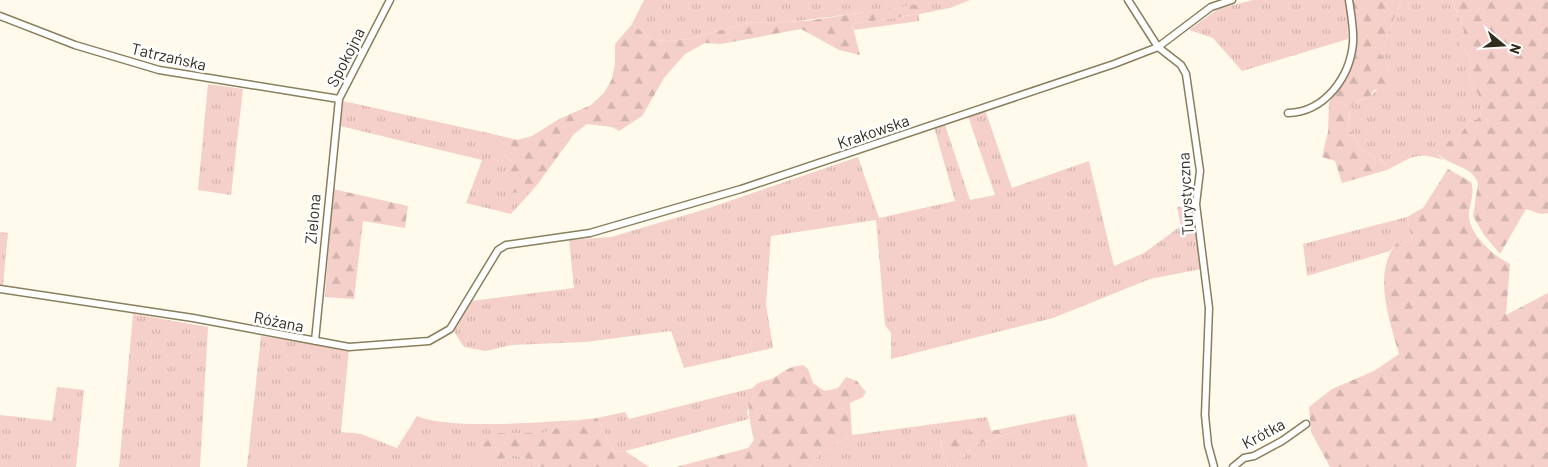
<svg xmlns="http://www.w3.org/2000/svg" width="1548" height="467" font-family="Barlow,sans-serif">
  <style>
    .grass { fill: url(#grass-tufts) }
    .forest { fill: url(#forest-firs) }
    .lines { fill: none; stroke-linecap: round; stroke-linejoin: round }
    .street-casing { stroke: #897f5d; stroke-width: 9 }
    .street { stroke: #fff; stroke-width: 6 }
    .labels { text-anchor: middle; dominant-baseline: central; stroke-width: 5; stroke-linejoin: round; paint-order: stroke }
    .street-label { font-size: 16px; fill: #312d1f; stroke: #fff }
  </style>
  <defs>
    <pattern id="grass-tufts" width="24" height="20" patternUnits="userSpaceOnUse" patternTransform="scale(1.25)"><rect width="24" height="20" fill="#f5d0ca"/><path d="M3 7l-1-3M5 7V3M7 7l1-3M15 17l-1-3M17 17v-4M19 17l1-3" fill="none" stroke="#d2b3ad"/></pattern>
    <pattern id="forest-firs" width="22" height="20" patternUnits="userSpaceOnUse" patternTransform="scale(1.25)"><rect width="22" height="20" fill="#f5d0ca"/><path d="M5 1l3.5 6h-7zM16 11l3.5 6h-7z" fill="#d2b3ad"/></pattern>
  </defs>
  <rect width="100%" height="100%" fill="#fffaec"/>
  <!-- grass -->
  <path class="grass" d="M644,0H970L950,8L919,14V21L854,30L852,24L919,14V5L798,21L748,23L688,39L668,41L652,40L632,24Z
    M1253,0H1347L1348,39L1242,71L1213,38L1189,30L1218,9Z
    M1402,0H1452L1464,31L1460,46L1470,57C1470,63 1469,68 1469,73C1469,89 1490,98 1478,119L1470,121L1456,140L1438,155L1444,160C1416,151 1412,157 1387,170L1383,161L1362,150L1348,126L1350,109L1355,101L1369,98L1392,73L1380,54C1389,36 1393,17 1402,0Z
    M208,84L243,89L231,195L198,190Z
    M343,101L497,135V147L512,162L526,193L537,185L511,214L466,203L482,160L340,126Z
    M985,110L1012,188L1089,161L1114,266L1144,253L1181,226L1177,207L1193,206L1201,269L1150,279L1053,318L891,359V333L885,325L876,220L771,236L766,304L773,348L684,368L671,331L585,342L512,345L486,351L464,347L453,330L471,301L574,288L569,240L611,237L706,209L858,157L879,218L955,201L934,127L945,125L970,200L995,195L968,116Z
    M1407,217L1412,240L1396,244L1390,251L1307,276L1303,244Z
    M0,232L8,233L3,285H0Z
    M133,314L208,327L200,467H119Z
    M261,336L349,349L341,432L361,434L397,448L417,416C449,430 541,422 579,420L543,433H515L492,462L515,455L537,462L539,467H247Z
    M57,387L84,390L76,467H0V415L52,421Z
    M753,388L747,413L749,419L625,451L614,452L597,418L625,412L629,419Z
    M1075,414L1088,467H809L821,452L852,435L987,417L991,431L940,443L948,467L958,464L972,446L1020,430V425Z"/>
  <!-- forest -->
  <path class="forest" d="M1351,0H1402C1393,17 1389,36 1380,54L1392,73L1391,84L1374,90L1369,98L1355,101L1350,109L1348,126L1362,150L1383,161L1387,170L1342,183L1335,161L1322,157L1328,132L1329,103L1350,69Z
    M1452,0H1548V213L1541,214L1526,209L1500,254L1484,235L1473,216L1478,183C1471,164 1446,166 1437,152L1442,142L1456,140L1470,121L1478,119C1490,98 1469,89 1469,73C1469,68 1470,63 1470,57L1460,46L1464,31Z
    M919,4V14L852,24L860,55L839,50L801,29L721,44L705,43L685,54L664,78L642,116L619,131L612,127L587,124L574,134L537,185L526,193L504,192L512,162L497,147V135L517,140L532,136L559,119L591,105L604,93L612,79L615,64V44L632,24L652,40L668,41L688,39L748,23L806,21Z
    M1448,169L1471,182C1475,193 1470,202 1469,213C1467,233 1494,256 1510,264L1506,315L1548,293V467H1330L1311,432L1309,407L1332,389L1374,371L1399,354C1390,322 1372,274 1396,244L1412,240L1407,217L1423,208Z
    M333,189L408,206L405,228L363,221L354,299L325,297Z
    M803,365L808,369L813,383L825,391L838,388L846,377L857,381L866,392L863,397L850,403L852,435L821,452L809,467H676L748,448L754,440C751,427 742,393 757,384C762,380 770,381 775,377C787,370 788,367 803,365Z
    M597,418L614,452L625,451L649,467H539L537,462L515,455L492,462L482,458L481,445L499,433H543L579,420Z
    M1020,425V430L972,446L958,464L948,467L940,443L986,427L991,431Z"/>
  <g class="lines">
    <!-- street casing -->
    <g class="street-casing">
      <path id="street" d="M1128,0L1158,47L1181,65L1186,74L1200,171L1196,204L1209,308L1205,415L1208,445L1214,467
        M0,16L75,45L159,70L339,99
        M1288,113C1325,112 1350,77 1353,43C1354,29 1351,14 1349,0
        M0,289L193,318L349,347L429,341L450,329L498,250L506,245L590,233L741,189L1114,64L1158,47L1211,7L1232,0
        M315,341L339,99L390,0
        M1233,467L1244,458L1254,456L1282,441L1306,424"/>
    </g>
    <!-- street -->
    <use href="#street" class="street"/>
  </g>
  <g class="labels">
    <!-- street labels -->
    <g class="street-label">
      <text transform="translate(169 56) rotate(13)">Tatrzańska</text>
      <text transform="translate(345 57) rotate(-63)">Spokojna</text>
      <text transform="translate(873 131) rotate(-19)">Krakowska</text>
      <text transform="translate(1185 194) rotate(-93)">Turystyczna</text>
      <text transform="translate(312 219) rotate(-85)">Zielona</text>
      <text transform="translate(279 321) rotate(11)">Różana</text>
      <text transform="translate(1263 433) rotate(-28)">Krótka</text>
    </g>
  </g>
  <!-- north arrow -->
  <g transform="translate(1503 45) rotate(108)" stroke="#ffffff" stroke-width="4" paint-order="stroke">
  <path d="M0-4L9 19L0 12L-9 19Z" fill="#312d1f"/>
  <text y="-8" font-size="14" font-weight="bold" text-anchor="middle" fill="#312d1f">N</text>
  </g>
</svg>
